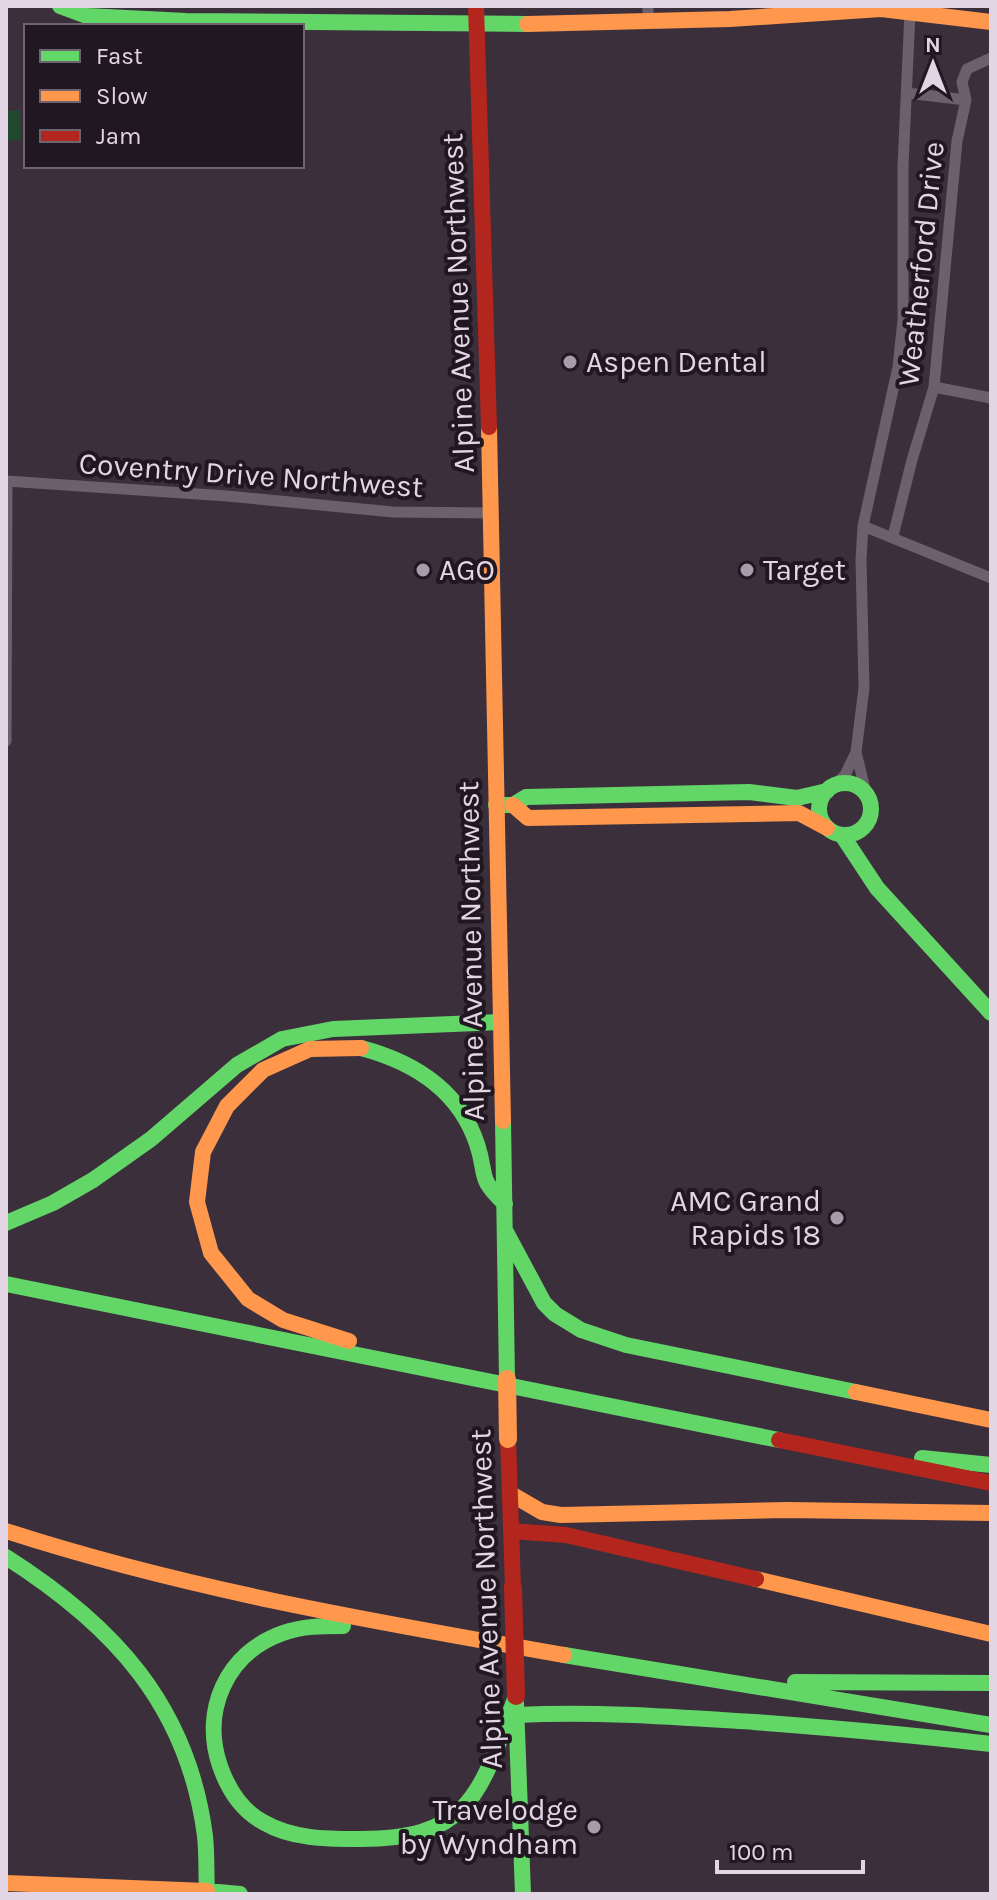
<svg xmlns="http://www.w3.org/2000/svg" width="997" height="1900" font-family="Karla,sans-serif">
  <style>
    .green { fill: #20492f }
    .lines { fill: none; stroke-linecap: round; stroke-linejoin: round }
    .street { stroke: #6d606d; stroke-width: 11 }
    .fast { stroke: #63d668; stroke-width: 16 }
    .slow { stroke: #ff974d; stroke-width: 16 }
    .jam { stroke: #b3261e; stroke-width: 16 }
    .slow-bridge { stroke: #ff974d; stroke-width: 18 }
    .jam-bridge { stroke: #b3261e; stroke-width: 18 }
    .poi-dot { fill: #a99ba9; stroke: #211721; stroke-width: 3 }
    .labels { text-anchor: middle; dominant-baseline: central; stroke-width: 8; stroke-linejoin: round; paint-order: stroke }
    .street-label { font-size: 30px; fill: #e4d5e4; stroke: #211721 }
    .poi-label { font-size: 30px; fill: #e4d5e4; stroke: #211721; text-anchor: start }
  </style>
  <rect width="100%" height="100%" fill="#3b2f3c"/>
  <!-- green -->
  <path class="green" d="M20,110L21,140L6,141V111Z"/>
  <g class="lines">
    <!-- street -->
    <path class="street" d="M648,6V21
      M966,100L962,82L967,69L991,58
      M934,387L991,398
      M6,481L227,496L393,512L492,513
      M863,526L991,578
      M893,536L912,460L934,387L957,141L966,100L907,93
      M6,741L7,481
      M834,786L845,775L856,752
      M866,793L856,752L864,688L861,560L863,526L898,367L903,320V166L910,12"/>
    <!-- fast -->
    <path class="fast" d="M60,6L87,16L186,21L527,24
      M819 809a26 26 0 1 1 52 0a26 26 0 1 1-52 0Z
      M496,805H513L526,797L749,792L797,798L827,791
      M842,835L877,888L991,1013
      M361,1048C414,1062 459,1090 477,1144C488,1177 476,1176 505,1204
      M503,1121L507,1379
      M6,1223L53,1203L93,1180L151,1139L237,1065L282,1039L333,1029L500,1022
      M506,1232L544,1303L555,1314L581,1330L626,1345L856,1392
      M6,1284L779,1440
      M922,1458L991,1465
      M6,1557C113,1625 188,1705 205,1836C207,1854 206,1873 207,1891L240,1894
      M343,1626C322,1626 303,1626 283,1633C226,1653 201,1711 220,1766C228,1789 241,1810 263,1822C292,1839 326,1839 358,1839C473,1840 481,1790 516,1696
      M564,1655L991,1725
      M795,1682L991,1683
      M516,1703L523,1894
      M517,1715C596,1711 675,1717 754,1722C833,1728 912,1735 991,1744"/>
    <!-- slow -->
    <path class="slow" d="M527,24L730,19L881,9L991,22
      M489,427L503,1121
      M513,805L528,818L799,813L827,828
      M349,1341L283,1320L248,1299L211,1253L197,1202L203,1152L227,1106L263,1070L310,1049L361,1048
      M856,1392L991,1420
      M511,1494L542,1512L561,1515L787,1510L991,1513
      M6,1531C188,1590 376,1622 564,1655
      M756,1579L991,1634
      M6,1883L207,1891"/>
    <!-- jam -->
    <path class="jam" d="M476,6L489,427
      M508,1439L513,1587
      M779,1440L991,1483
      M511,1531L566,1535L756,1579"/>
    <!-- slow-bridge -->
    <path class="slow-bridge" d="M507,1379L508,1439"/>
    <!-- jam-bridge -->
    <path class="jam-bridge" d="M513,1587L516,1696"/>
  </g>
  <!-- markers -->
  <g class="poi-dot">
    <circle cx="570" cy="362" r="8"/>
    <circle cx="423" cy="570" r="8"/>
    <circle cx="747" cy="570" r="8"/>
    <circle cx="837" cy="1218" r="8"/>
    <circle cx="594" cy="1827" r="8"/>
  </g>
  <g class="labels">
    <!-- street labels -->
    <g class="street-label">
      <text transform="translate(921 264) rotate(-84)">Weatherford Drive</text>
      <text transform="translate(458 303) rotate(-92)">Alpine Avenue Northwest</text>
      <text transform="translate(251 475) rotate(4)">Coventry Drive Northwest</text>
      <text transform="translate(471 951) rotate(-91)">Alpine Avenue Northwest</text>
      <text transform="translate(486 1599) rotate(-92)">Alpine Avenue Northwest</text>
    </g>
    <!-- poi labels -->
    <g class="poi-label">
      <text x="586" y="362">Aspen Dental</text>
      <text x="439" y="570">AGO</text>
      <text x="763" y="570">Target</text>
      <text x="821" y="1201" text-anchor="end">AMC Grand<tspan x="821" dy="34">Rapids 18</tspan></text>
      <text x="578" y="1810" text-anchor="end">Travelodge<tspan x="578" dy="34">by Wyndham</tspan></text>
    </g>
  </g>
  <!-- border -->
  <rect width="997" height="1900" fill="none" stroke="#e4d5e4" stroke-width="16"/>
  <!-- legend -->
  <rect x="24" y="24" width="280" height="144" fill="#211721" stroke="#6f636f" stroke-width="2"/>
  <rect x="40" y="50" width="40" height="12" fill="#63d668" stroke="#6f636f" stroke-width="2"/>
  <text x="96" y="64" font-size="24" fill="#e4d5e4">Fast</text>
  <rect x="40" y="90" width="40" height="12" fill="#ff974d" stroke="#6f636f" stroke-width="2"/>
  <text x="96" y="104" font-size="24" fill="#e4d5e4">Slow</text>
  <rect x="40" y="130" width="40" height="12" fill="#b3261e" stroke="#6f636f" stroke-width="2"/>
  <text x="96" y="144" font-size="24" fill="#e4d5e4">Jam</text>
  <!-- north arrow -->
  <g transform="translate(933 64)" stroke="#211721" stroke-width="6" paint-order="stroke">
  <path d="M0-6L14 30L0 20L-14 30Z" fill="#e4d5e4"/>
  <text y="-12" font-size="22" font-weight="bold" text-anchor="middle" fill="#e4d5e4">N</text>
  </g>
  <!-- scale -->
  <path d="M717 1860v12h146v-12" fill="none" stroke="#e4d5e4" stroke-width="4"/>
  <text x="729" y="1860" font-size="24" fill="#e4d5e4" stroke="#211721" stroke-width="6" paint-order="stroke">100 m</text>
</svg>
